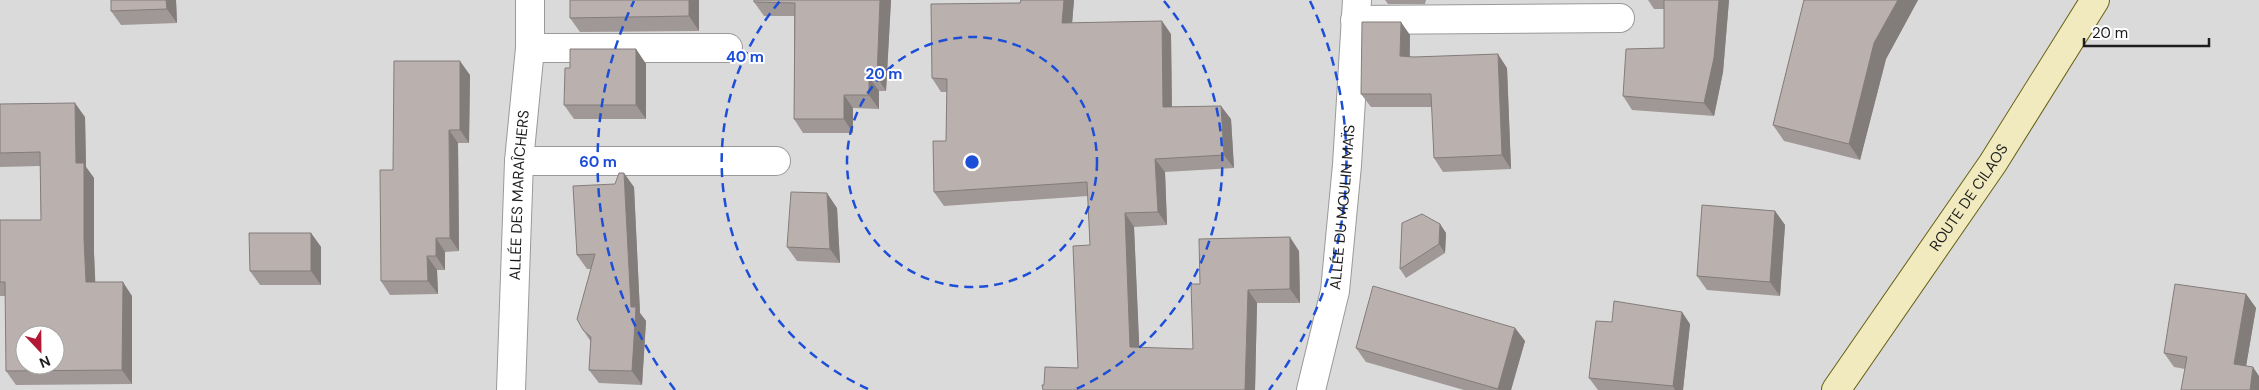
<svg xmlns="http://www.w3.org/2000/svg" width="2259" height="390" font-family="'DM Sans',sans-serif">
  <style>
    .residential { fill: #dbdadb; fill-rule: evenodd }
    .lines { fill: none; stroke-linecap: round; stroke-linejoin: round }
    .minor-casing { stroke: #9a9a9a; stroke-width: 30 }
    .secondary-casing { stroke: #666013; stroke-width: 30 }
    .minor { stroke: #fff; stroke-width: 28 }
    .secondary { stroke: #f1eabf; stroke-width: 28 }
    .wall { fill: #a09896 }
    .shaded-wall { fill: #827c7a }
    .building { fill: #bab1ae; stroke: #827c7a; fill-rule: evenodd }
    .ring { fill: none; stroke: #1d4ed8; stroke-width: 2.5; stroke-dasharray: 9 6 }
    .labels { text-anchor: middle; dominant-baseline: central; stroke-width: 4; stroke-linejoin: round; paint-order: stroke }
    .street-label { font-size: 15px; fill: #1d1d1d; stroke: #fff }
    .centre { fill: #1d4ed8; stroke: #fff; stroke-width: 2.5 }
    .ring-label { font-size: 15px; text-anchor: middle; font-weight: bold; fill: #1d4ed8; stroke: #fff; stroke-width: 4; stroke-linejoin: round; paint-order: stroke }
  </style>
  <rect width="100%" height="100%" fill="#ede9e5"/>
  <!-- residential -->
  <path class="residential" d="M0,0H2259V390H0ZM25,335H55V365H25Z"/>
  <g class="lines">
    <!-- minor casing -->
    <g class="minor-casing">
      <g id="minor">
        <path d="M1355,20L1620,18"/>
        <path d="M530,48H728"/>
        <path d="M519,161H776"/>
        <path id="s1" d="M511,390L519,161L530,48V0"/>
        <path id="s2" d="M1311,390L1335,291L1347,165L1357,0"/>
      </g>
    </g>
    <!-- secondary casing -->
    <g class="secondary-casing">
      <g id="secondary">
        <path id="s3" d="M1836,390L1993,163L2095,0"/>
      </g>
    </g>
    <!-- minor -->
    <use href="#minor" class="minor"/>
    <!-- secondary -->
    <use href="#secondary" class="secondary"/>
  </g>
  <!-- wall -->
  <path class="wall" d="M111,0H176L177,23L121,25L111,11Z
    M570,0H699V31L580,32L570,18Z
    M754,0H891L886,91H879V109L853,108V133H803L794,119V16H764L754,2Z
    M1021,0H1074L1072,23L1171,34L1172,107L1231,119L1234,168L1165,172L1167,225L1134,227L1139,348L1193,349L1200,284L1299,251L1300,303H1257L1255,390H1043L1044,385L1078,368L1090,245L1088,196L944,206L934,192L946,141L947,92H941L932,78L1020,3Z
    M1385,0H1426L1425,4H1388Z
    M1648,0H1729L1723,72L1714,116L1632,110L1623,96L1664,48V9H1654Z
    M1804,0H1918L1886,59L1860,160L1784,141L1773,125Z
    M1410,35V57L1507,68L1511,169L1443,172L1434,158L1432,107H1371L1361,94Z
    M636,49L646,64V119H574L564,105L570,68Z
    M470,75L469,143H458L459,251L445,252V270H437L438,294L390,295L381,281Z
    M0,104L85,117L86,167L94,178V253L95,282L132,296V384L16,385L6,371V296H0V220H41L40,166L0,167Z
    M634,187L640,313L646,321L642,385L599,383L589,370L591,342L583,330L591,269H587L577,255Z
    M837,208L840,263L797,261L787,247Z
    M1775,211L1785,225L1780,296L1707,290L1697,276Z
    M1440,224L1446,233L1445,253L1406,278L1400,269Z
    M311,233L321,247V285H260L250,271Z
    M2246,294L2256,308L2246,366L2185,369L2174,367L2164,353Z
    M1612,322L1690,324L1683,390H1598L1589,378Z
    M1515,328L1525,341L1511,390H1464L1366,362L1356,348Z"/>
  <!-- shaded-wall -->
  <path class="shaded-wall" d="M166,0H176L177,23L167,9Z
    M689,0H699V31L689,16Z
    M880,0H891L886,91L877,77Z
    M1064,0H1074L1071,36L1062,23Z
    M1719,0H1729L1723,72L1714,116L1704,103Z
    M1898,0H1918L1886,59L1860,160L1849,144L1874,43Z
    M1162,21L1171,34L1172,121L1163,107Z
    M1401,22L1410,35L1409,69L1400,56Z
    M636,49L646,64V119L636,105Z
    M1498,54L1507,68L1511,169L1502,155Z
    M460,61L470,75L469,143L460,130Z
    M869,77L879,91V109L869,95Z
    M844,95L853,108V133L844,119Z
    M75,103L85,117L86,167L94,178V253L96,297L86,282L84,239L76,163Z
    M1221,106L1231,119L1234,168L1224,155Z
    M449,130L458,143L459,251L450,238Z
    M1155,159L1165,172L1167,225L1158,212Z
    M624,173L634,187L640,313L646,321L642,385L632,371L631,307Z
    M827,193L837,208L840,263L830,249Z
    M1775,211L1785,225L1780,296L1770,282Z
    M1125,213L1134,227L1140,361L1130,347Z
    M1440,224L1446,233L1445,253L1439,244Z
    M311,233L321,247V285L311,271Z
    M1290,237L1299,251L1300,303L1290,289Z
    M436,238L445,252V270L436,256Z
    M427,256L437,270L438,294L428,281Z
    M123,282L132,296V384L122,370Z
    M1248,290L1257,303L1255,390H1245Z
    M2246,294L2256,308L2244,378L2234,364Z
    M1682,312L1690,324L1683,390H1675L1673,386Z
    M1515,328L1525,341L1511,390H1499L1498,389Z
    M2253,367L2259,376V390H2250Z"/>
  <!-- building -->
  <path class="building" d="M111,0H166L167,9L111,11Z
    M570,0H689V16L570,18Z
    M754,0H880L877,77H869V95H844V119H794L795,3L754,2Z
    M1021,0H1064L1062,23L1162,21L1163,107L1221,106L1224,155L1155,159L1158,212L1125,213L1130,347L1193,349L1191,284H1200L1199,239L1290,237V289L1248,290L1245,390H1043L1042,385H1044L1045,367L1078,368L1073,246L1090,245L1087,182L934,192L933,141H946L947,79L932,78L931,4L1020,3Z
    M1664,0H1719L1714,58L1704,103L1623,96L1626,49L1664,48Z
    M1804,0H1898L1874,43L1849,144L1773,125Z
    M1362,22H1401L1400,56L1414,57L1498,54L1502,155L1434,158L1431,94H1361Z
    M570,49H636V105H564L565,68H570Z
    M394,61H460V130H449L450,238H436V256H427L428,281H381L380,170H393Z
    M75,103L76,163H84V239L86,282H123L122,370L6,371L5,282H0V220H41L40,152L0,153V104ZM25,335H55V365H25Z
    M619,173H624L631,307H636L632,371L589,370L591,337L583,330L577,319L595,254L577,255L573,186L615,184Z
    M791,192L827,193L830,249L787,247Z
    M1702,205L1775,211L1770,282L1697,276Z
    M1422,214L1440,224L1439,244L1400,269L1402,223Z
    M249,233H311V271H250Z
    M2175,284L2246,294L2234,364L2253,367L2250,390H2181L2187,357L2164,353Z
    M1373,286L1515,328L1498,389L1356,348Z
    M1614,301L1682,312L1673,386L1589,378L1596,321L1612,322Z"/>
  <!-- distance rings -->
  <g class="ring">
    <circle cx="972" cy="162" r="125"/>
    <path d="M868 389A250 250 0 0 1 780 1M1164 1A250 250 0 0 1 1076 389"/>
    <path d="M675 390A374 374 0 0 1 634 1M1310 1A374 374 0 0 1 1269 390"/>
  </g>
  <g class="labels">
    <!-- street labels -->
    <g class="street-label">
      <text stroke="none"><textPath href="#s1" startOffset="195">ALLÉE DES MARAÎCHERS</textPath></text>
      <text stroke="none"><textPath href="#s3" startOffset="234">ROUTE DE CILAOS</textPath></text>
      <text stroke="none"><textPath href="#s2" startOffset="186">ALLÉE DU MOULIN MAÏS</textPath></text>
    </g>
  </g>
  <circle cx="972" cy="162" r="8" class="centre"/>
  <g class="ring-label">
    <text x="745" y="62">40 m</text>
    <text x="884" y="79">20 m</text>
    <text x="598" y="167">60 m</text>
  </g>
  <!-- north arrow -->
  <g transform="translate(40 350) rotate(158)"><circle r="24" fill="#ffffff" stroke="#a5a5a5"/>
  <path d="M0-4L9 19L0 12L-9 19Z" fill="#b11935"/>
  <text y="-8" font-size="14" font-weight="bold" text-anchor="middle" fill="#1d1d1d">N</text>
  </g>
  <!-- scale -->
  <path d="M2084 38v8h125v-8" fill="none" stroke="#1d1d1d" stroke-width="2.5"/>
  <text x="2092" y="38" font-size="15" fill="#1d1d1d" stroke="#ffffff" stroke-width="4" paint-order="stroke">20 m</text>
</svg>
